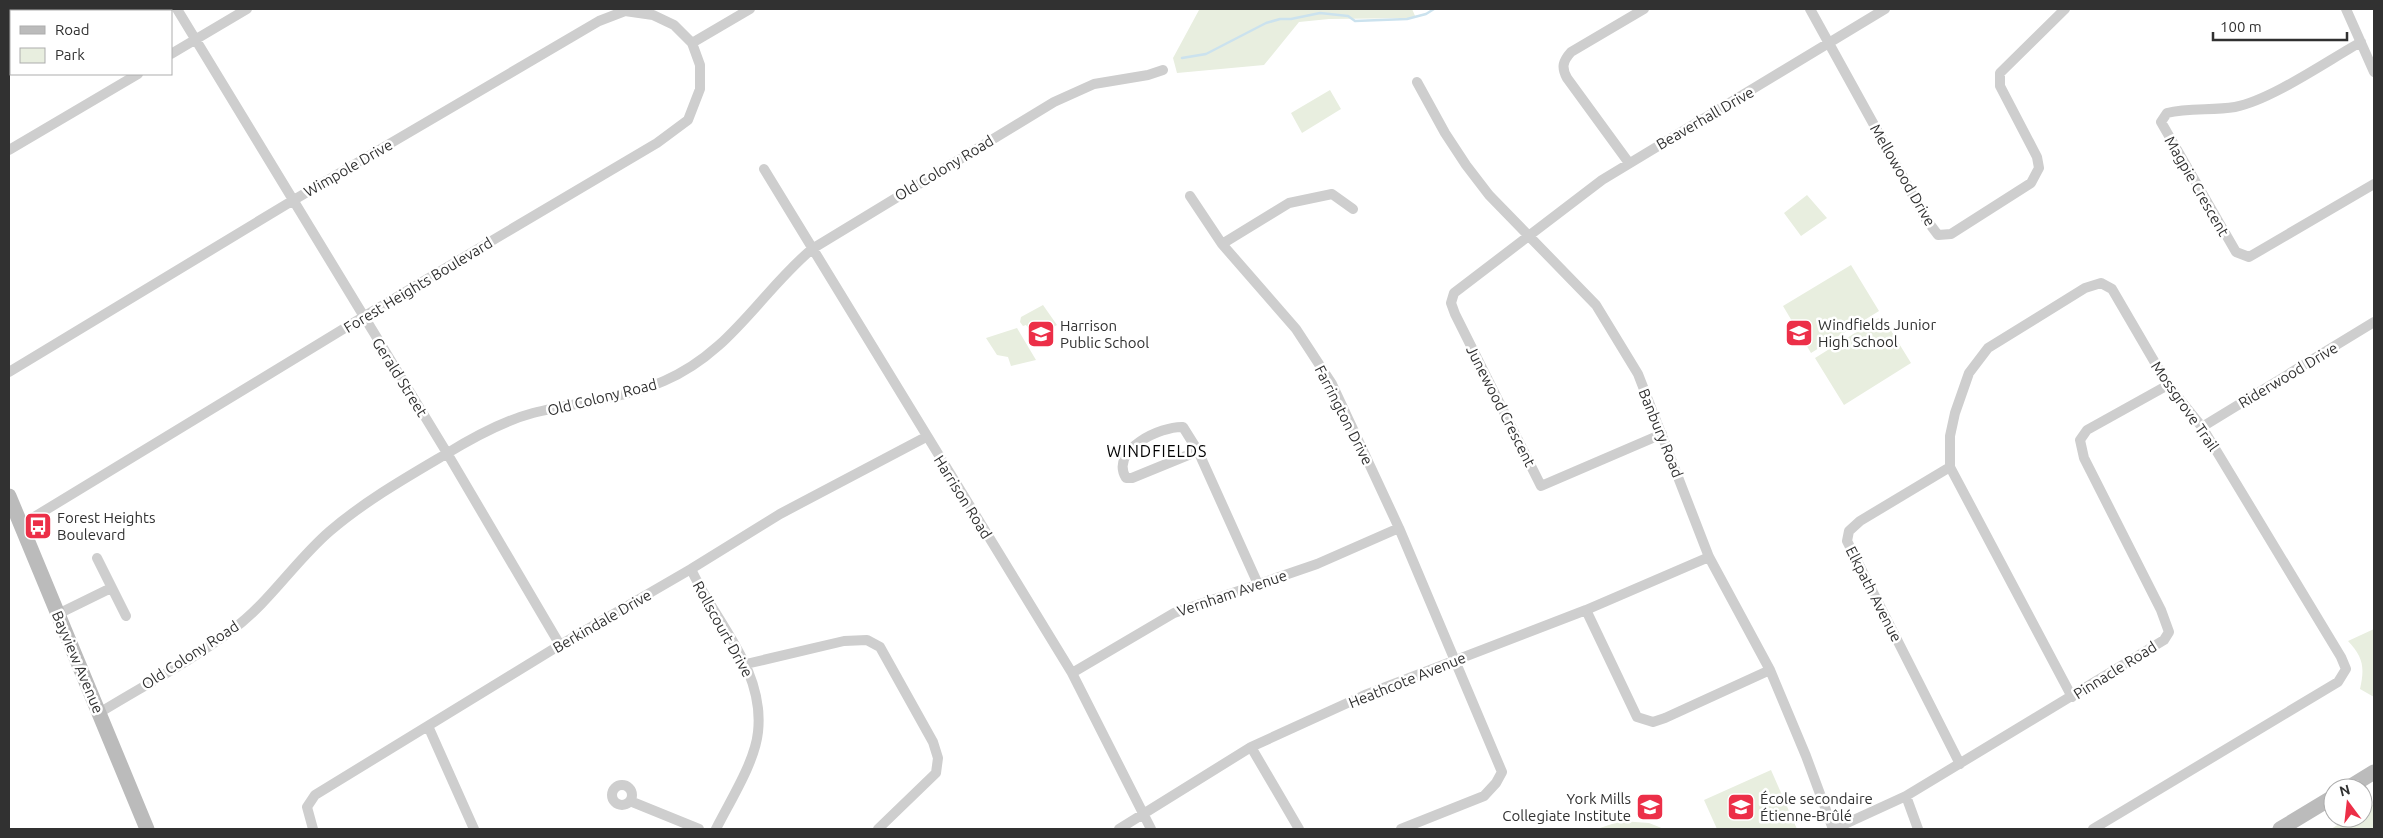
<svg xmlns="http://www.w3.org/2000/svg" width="2383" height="838" font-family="Ubuntu,sans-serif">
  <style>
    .green { fill: #e8eedf }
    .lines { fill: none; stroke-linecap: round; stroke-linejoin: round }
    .stream { stroke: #cbe2ee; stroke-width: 2.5 }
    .street { stroke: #cecece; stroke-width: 10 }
    .secondary { stroke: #bbb; stroke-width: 15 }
    .labels { text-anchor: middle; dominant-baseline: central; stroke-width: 5; stroke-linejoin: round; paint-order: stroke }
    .street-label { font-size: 15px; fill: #313131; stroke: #fff }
    .poi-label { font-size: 15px; fill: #313131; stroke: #fff; text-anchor: start }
    .neighbourhood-label { font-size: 16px; letter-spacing: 1px; fill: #000; stroke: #fff }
  </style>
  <rect width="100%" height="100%" fill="#fff"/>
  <!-- green -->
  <path class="green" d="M1189,9H1412L1416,18L1329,19L1299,22L1264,65L1177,73L1173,58L1199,10Z
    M1330,90L1341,109L1302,133L1291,113Z
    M1807,195L1827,218L1801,236L1784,213Z
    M1851,265L1879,311L1811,353L1783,306Z
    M1043,305L1057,325L1035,337L1026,325L1023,326L1020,322L1021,317Z
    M1882,316L1911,363L1844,405L1815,358Z
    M1017,328L1036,360L1011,366L1008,357L997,355L986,338Z
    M2374,629V697L2360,689C2365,667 2363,657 2348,641Z
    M1771,770L1797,829H1717L1704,800Z
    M2374,804V829H2331L2349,818H2363V810Z
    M1621,821L1649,823L1664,829H1597Z"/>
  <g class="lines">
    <!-- stream -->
    <path class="stream" d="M1182,58L1206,54L1266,23L1280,19H1291L1320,13L1348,16L1355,21L1407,19L1426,14L1434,9"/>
    <!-- street -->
    <path class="street" d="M177,9L447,453L560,645
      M1810,9L1926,219L1938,235L1951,234L2031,183L2039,168L2037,157L2000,86V73L2065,9
      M2346,9L2374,72
      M2361,42C2327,61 2271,100 2235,107C2212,111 2189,107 2167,113L2161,122L2236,252L2249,257L2374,184
      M692,43L750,9
      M171,54L247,9
      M1417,82L1445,133L1466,165L1489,195L1596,305L1638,374L1709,557L1770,670L1806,756L1833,829
      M9,150L138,74
      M1629,163L1567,78C1561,67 1563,61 1571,52L1644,9
      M764,169L1072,673L1151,829
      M1190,196L1222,244L1296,329L1332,384L1399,528L1502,772L1496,783L1484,796L1401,829
      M1222,244L1289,203L1332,194L1353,209
      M9,372L292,201L599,21L625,11L653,15L674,25L692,43L700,65V89L688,120L657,143L363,317L21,525
      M2202,427L2374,322
      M1662,434L1541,486L1455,314L1451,303L1454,293L1602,180L1885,9
      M1198,451L1132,478H1126C1109,450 1161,426 1183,427L1198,451L1258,584
      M1950,467L1860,521L1849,531L1847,541L1960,764
      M97,558L126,616
      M691,569C715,622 765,669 758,732C755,762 730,801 716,829
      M1586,610L1637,717L1653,722L1665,718L1770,670
      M58,614L111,588
      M746,664L844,641L867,640L880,647L933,742L938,758L936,773L878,829
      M1072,673L1174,613L1317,564L1399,528
      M2072,697L1950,467V436L1955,413L1969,373L1988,348L2085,288L2101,283L2112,289L2168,385L2202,427L2341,657L2346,669L2338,682L2093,829
      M99,713C143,686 191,661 232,630C270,602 295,561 330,531C365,501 407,477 446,454C472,438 503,421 533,413C576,402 623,399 664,381C730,353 760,293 812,249L1054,102L1094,84L1148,75L1163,70
      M428,726L474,829
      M1251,747L1299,829
      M612 795a10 10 0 1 1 20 0a10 10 0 1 1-20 0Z
      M1906,796L1918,829
      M630,801L699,829
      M313,829L307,807L315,795L560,645L691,569L780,514L926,437
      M1119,829L1251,747L1365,695L1586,610L1709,557
      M1834,829L1906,796L2164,640L2169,632L2161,610L2084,458L2080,440L2087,430L2168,385"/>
    <!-- secondary -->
    <path class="secondary" d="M9,496L147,829
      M2348,788L2374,772
      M2280,829L2333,797"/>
  </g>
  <!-- icons -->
  <defs>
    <g id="school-square" transform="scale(1.4375)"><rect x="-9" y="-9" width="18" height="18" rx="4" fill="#ec2f48" stroke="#fff"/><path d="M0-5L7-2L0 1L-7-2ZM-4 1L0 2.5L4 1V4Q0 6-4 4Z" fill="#fff"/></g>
    <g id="bus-square" transform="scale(1.4375)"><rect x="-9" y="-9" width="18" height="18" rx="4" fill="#ec2f48" stroke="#fff"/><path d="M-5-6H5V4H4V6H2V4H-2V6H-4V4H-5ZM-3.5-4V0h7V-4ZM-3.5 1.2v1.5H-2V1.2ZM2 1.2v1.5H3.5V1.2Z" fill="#fff"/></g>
  </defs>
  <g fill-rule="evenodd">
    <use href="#school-square" x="1799" y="333"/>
    <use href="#school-square" x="1041" y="334"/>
    <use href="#bus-square" x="38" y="526"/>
    <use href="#school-square" x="1650" y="807"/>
    <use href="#school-square" x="1741" y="807"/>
  </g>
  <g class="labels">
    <!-- street labels -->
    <g class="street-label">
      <text transform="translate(1705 118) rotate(-30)">Beaverhall Drive</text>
      <text transform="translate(348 168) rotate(-30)">Wimpole Drive</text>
      <text transform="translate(944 168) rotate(-31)">Old Colony Road</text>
      <text transform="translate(1903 175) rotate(60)">Mellowood Drive</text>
      <text transform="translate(2197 186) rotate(60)">Magpie Crescent</text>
      <text transform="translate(418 285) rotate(-31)">Forest Heights Boulevard</text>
      <text transform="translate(2288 375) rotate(-31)">Riderwood Drive</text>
      <text transform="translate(400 377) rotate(58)">Gerald Street</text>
      <text transform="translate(602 397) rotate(-14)">Old Colony Road</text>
      <text transform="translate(1501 406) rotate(63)">Junewood Crescent</text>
      <text transform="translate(2185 406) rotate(55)">Mossgrove Trail</text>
      <text transform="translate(1344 415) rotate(63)">Farrington Drive</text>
      <text transform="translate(1661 433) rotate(68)">Banbury Road</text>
      <text transform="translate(963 497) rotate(58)">Harrison Road</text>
      <text transform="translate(1232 593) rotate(-19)">Vernham Avenue</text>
      <text transform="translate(1874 594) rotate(63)">Elkpath Avenue</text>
      <text transform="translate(602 621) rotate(-30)">Berkindale Drive</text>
      <text transform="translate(723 629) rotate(61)">Rollscourt Drive</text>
      <text transform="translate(190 655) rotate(-33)">Old Colony Road</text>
      <text transform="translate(78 662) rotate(67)">Bayview Avenue</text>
      <text transform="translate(2115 670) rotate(-32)">Pinnacle Road</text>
      <text transform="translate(1407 680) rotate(-22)">Heathcote Avenue</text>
    </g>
    <!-- poi labels -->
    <g class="poi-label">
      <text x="1818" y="324">Windfields Junior<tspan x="1818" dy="17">High School</tspan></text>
      <text x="1060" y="325">Harrison<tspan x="1060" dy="17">Public School</tspan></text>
      <text x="57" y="517">Forest Heights<tspan x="57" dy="17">Boulevard</tspan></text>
      <text x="1631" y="798" text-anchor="end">York Mills<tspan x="1631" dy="17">Collegiate Institute</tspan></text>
      <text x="1760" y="798">École secondaire<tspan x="1760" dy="17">Étienne-Brûlé</tspan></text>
    </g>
    <!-- neighbourhood labels -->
    <g class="neighbourhood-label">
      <text x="1157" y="451">WINDFIELDS</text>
    </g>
  </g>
  <!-- border -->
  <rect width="2383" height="838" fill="none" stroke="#313131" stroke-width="20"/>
  <!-- legend -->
  <rect x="10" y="10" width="162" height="65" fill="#ffffff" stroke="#adadad"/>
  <rect x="20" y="26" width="25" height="8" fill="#bbbbbb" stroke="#adadad"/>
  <text x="55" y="35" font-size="15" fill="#313131">Road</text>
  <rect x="20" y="48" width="25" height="15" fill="#e8eedf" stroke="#adadad"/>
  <text x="55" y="60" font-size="15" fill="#313131">Park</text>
  <!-- north arrow -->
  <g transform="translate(2348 803) rotate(345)"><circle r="24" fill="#ffffff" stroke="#adadad"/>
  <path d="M0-4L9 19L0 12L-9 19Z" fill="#ec2f48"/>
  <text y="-8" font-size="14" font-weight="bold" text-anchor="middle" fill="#313131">N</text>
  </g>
  <!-- scale -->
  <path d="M2213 32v8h134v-8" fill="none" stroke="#313131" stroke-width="2.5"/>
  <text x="2220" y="32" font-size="15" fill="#313131" stroke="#ffffff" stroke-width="4" paint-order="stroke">100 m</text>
</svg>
